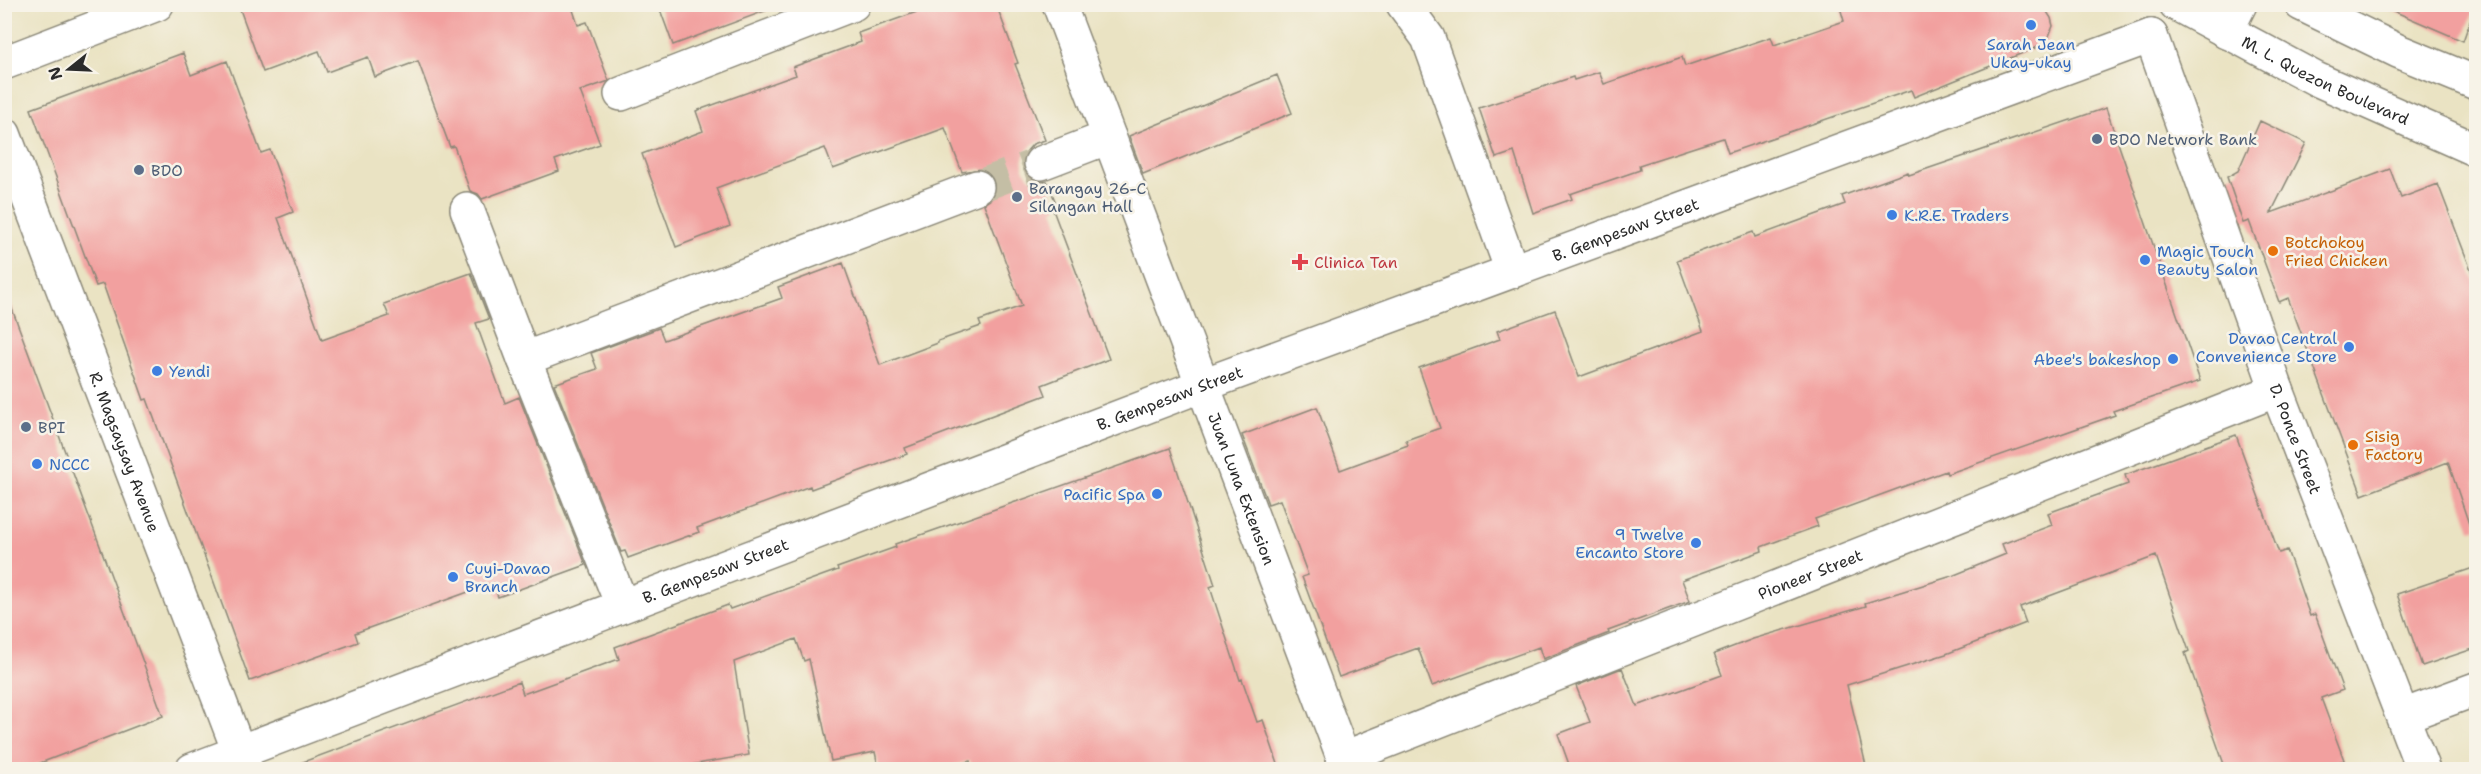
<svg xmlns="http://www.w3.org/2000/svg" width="2481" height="774" font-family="'Shantell Sans',sans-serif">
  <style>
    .building { fill: #f2a09f }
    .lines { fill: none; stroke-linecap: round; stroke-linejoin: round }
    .minor-tunnel { stroke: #c4bea5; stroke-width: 33; stroke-dasharray: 33 16; stroke-linecap: butt }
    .minor-casing { stroke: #8a8777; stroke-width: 36 }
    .major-casing { stroke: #8a8777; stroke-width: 36 }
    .minor { stroke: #fff; stroke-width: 33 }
    .major { stroke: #fff; stroke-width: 33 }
    .shop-dot { fill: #3f7fe0; stroke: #f7f3e8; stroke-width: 2 }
    .service-dot { fill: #5c6f8a; stroke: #f7f3e8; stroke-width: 2 }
    .food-dot { fill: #e8710a; stroke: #f7f3e8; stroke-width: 2 }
    .health-dot { fill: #e0444e; stroke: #f7f3e8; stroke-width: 2 }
    .labels { text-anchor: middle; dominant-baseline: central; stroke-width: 5; stroke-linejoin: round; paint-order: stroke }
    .shop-label { font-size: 16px; fill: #366cbe; stroke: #f7f3e8; text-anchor: start }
    .street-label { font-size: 16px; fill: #2b2b2b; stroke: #f7f3e8 }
    .service-label { font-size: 16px; fill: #4e5e75; stroke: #f7f3e8; text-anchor: start }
    .food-label { font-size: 16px; fill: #c56008; stroke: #f7f3e8; text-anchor: start }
    .health-label { font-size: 16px; fill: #be3a42; stroke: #f7f3e8; text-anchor: start }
  </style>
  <rect width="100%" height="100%" fill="#f7f3e8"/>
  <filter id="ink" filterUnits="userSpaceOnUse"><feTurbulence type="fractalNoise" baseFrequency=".0167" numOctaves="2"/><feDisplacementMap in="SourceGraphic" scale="12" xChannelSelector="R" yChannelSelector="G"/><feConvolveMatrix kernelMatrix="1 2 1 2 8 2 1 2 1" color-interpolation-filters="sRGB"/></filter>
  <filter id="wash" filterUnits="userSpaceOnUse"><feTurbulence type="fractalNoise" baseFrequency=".008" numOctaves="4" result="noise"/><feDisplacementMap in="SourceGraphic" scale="24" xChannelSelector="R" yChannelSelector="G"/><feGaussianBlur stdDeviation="1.35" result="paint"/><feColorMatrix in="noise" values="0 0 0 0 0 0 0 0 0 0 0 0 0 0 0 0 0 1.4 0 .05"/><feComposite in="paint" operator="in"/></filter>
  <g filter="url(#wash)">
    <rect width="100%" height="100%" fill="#eae3c3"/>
    <g id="blocks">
      <!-- building -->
      <path class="building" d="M238,4H571L578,25L587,22L609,81L580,91L600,144L555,160L559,171L482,199L478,194L470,191L454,146L450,147L418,61L375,77L368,57L327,72L319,51L263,72Z
        M658,4H772L773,8L673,45Z
        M939,4H996L1018,63L1015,64L1045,140L1033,144L1026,152L1023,159V169L1030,178L1039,182L1047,181L1058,208L1053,210L1109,359L1042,385L1046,395L905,448L907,454L811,489L810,486L697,528L699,532L628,558L625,551L621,552L554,384L597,369L591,353L659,328L664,340L782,298L778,287L843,263L880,365L938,343V341L981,326L979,321L1022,306L984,204L991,199L995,191L994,180L988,172L981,169L962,172L945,128L833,169L825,148L716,188L730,226L676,247L642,154L703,131L696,111L796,75L793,67L861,42L858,33Z
        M1839,4H2042L2051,18L2053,26L2047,41L2040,46L1914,97L1911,90L1728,153L1723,138L1639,165L1640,170L1570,194L1572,199L1533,213L1514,152L1496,158L1479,108L1573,77L1574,80L1599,72L1604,84L1682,57L1685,66L1771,37L1774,45L1844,21Z
        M2377,4H2476L2463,41Z
        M183,53L191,75L227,61L261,153L270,150L293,212L278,218L322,340L389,316L384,304L471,273L489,319L476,323L505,403L519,397L586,565L498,597L493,583L355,633L358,642L250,681L147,399L144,400L103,284L96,286L31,109Z
        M1277,75L1292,113L1143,174L1129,136Z
        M2106,108L2200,381L2113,411L2115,415L1947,474L1946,471L1815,519L1818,526L1761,547L1762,551L1682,580L1690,601L1608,631L1609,633L1543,659L1539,647L1432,686L1418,648L1339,677L1302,577L1308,575L1280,500L1268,504L1242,435L1317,407L1340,470L1408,445L1406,440L1440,428L1419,368L1500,339L1497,331L1555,310L1579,377L1703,331L1677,260L1753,232L1755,237L1845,204L1842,196L1908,172L1909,175Z
        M2260,121L2306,143L2271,213L2390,169L2401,198L2438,184L2476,283V529L2471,530L2448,462L2362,495L2288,298L2279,302L2249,221L2243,223L2227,177L2238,171Z
        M4,298H8L163,716L22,770H4Z
        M2236,435L2279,553L2287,550L2310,616L2315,614L2343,690L2321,698L2344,760L2318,770H2226L2185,653L2189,651L2156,556L2020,607L2026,623L1946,654L1847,685L1867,770H1571L1558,734L1590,722L1576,686L1622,668L1637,706L1722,675L1714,654L1753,639L1866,606L1865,603L1952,576L2006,554L2002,544L2052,525L2048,513L2128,484L2125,475Z
        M1170,448L1215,585L1210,587L1240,680L1242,679L1257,722L1263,720L1280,770H972L970,761L939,770H879L875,752L831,761L809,659L804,661L796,639L734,662L749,755L690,765L692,770H292V766L519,682L523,694L619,659L615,647L728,605L730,609L838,570L837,568L896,547L895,544Z
        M2476,567V648L2422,666L2397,594Z"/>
    </g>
  </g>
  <g filter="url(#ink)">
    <use href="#blocks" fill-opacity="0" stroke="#8a8777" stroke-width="1.5"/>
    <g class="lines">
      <!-- minor-tunnel -->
      <path class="minor-tunnel" d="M977,187L1041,163"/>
      <!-- minor casing -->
      <g class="minor-casing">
        <g id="minor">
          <path id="s1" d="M1059,4L1348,770"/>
          <path d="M1403,4L1428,38L1512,271"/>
          <path d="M2226,32L2240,4"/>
          <path id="s2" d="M2151,36L2277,390L2423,770"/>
          <path d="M4,63L157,4"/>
          <path d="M621,94L853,4"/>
          <path d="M1041,163L1109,137"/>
          <path d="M467,209L524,359L622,605"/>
          <path d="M524,359L977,187"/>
          <path d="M2403,716L2476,689"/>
          <path id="s3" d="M1344,758L2277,390"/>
          <path id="s4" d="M192,770L1203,385L2151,36"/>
        </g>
      </g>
      <!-- major casing -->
      <g class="major-casing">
        <g id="major">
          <path id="s5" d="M2176,4L2316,79L2476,150"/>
          <path d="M2301,4L2398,51L2476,83"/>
          <path id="s6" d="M4,134L246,770"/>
        </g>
      </g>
      <!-- minor -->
      <use href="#minor" class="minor"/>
      <!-- major -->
      <use href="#major" class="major"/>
    </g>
  </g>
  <!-- markers -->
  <g class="shop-dot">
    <circle cx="2031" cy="25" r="6"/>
    <circle cx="1892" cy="215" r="6"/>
    <circle cx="2145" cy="260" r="6"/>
    <circle cx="2349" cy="347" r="6"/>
    <circle cx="2173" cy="359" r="6"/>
    <circle cx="157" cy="371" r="6"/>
    <circle cx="37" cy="464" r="6"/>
    <circle cx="1157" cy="494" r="6"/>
    <circle cx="1696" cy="543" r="6"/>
    <circle cx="453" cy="577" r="6"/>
  </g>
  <g class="service-dot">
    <circle cx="2097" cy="139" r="6"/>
    <circle cx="139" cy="170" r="6"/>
    <circle cx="1017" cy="197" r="6"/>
    <circle cx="26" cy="427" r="6"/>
  </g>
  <g class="food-dot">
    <circle cx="2273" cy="251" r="6"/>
    <circle cx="2353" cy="445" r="6"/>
  </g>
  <path class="health-dot" d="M1297 253h6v6h6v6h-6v6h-6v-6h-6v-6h6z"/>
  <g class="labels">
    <!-- shop labels -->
    <g class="shop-label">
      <text x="2031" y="44" text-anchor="middle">Sarah Jean<tspan x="2031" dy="18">Ukay-ukay</tspan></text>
      <text x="1904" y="215">K.R.E. Traders</text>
      <text x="2157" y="251">Magic Touch<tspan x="2157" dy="18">Beauty Salon</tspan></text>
      <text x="2337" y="338" text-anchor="end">Davao Central<tspan x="2337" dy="18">Convenience Store</tspan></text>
      <text x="2161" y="359" text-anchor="end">Abee's bakeshop</text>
      <text x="169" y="371">Yendi</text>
      <text x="49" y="464">NCCC</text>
      <text x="1145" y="494" text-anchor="end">Pacific Spa</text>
      <text x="1684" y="534" text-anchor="end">9 Twelve<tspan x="1684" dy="18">Encanto Store</tspan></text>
      <text x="465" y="568">Cuyi-Davao<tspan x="465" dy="18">Branch</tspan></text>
    </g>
    <!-- street labels -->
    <g class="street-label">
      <text stroke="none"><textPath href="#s5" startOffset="168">M. L. Quezon Boulevard</textPath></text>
      <text stroke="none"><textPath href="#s4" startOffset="1532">B. Gempesaw Street</textPath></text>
      <text stroke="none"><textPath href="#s4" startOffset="1046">B. Gempesaw Street</textPath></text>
      <text stroke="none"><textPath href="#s2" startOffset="428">D. Ponce Street</textPath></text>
      <text stroke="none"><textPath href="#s6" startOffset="340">R. Magsaysay Avenue</textPath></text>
      <text stroke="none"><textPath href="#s1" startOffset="518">Juan Luna Extension</textPath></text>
      <text stroke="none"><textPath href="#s4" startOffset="560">B. Gempesaw Street</textPath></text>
      <text stroke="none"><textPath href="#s3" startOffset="501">Pioneer Street</textPath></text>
    </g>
    <!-- service labels -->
    <g class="service-label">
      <text x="2109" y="139">BDO Network Bank</text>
      <text x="151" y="170">BDO</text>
      <text x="1029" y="188">Barangay 26-C<tspan x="1029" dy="18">Silangan Hall</tspan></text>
      <text x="38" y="427">BPI</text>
    </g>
    <!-- food labels -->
    <g class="food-label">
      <text x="2285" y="242">Botchokoy<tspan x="2285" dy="18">Fried Chicken</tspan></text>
      <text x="2365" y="436">Sisig<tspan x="2365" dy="18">Factory</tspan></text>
    </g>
    <!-- health labels -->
    <g class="health-label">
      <text x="1314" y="262">Clinica Tan</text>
    </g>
  </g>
  <!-- margin -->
  <rect width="2481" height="774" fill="none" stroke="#f7f3e8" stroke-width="24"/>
  <!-- north arrow -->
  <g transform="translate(69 69) rotate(252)" stroke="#f7f3e8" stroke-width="4.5" paint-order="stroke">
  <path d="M0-4.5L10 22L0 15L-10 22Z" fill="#2b2b2b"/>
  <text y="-9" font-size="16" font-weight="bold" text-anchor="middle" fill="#2b2b2b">N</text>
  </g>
</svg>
